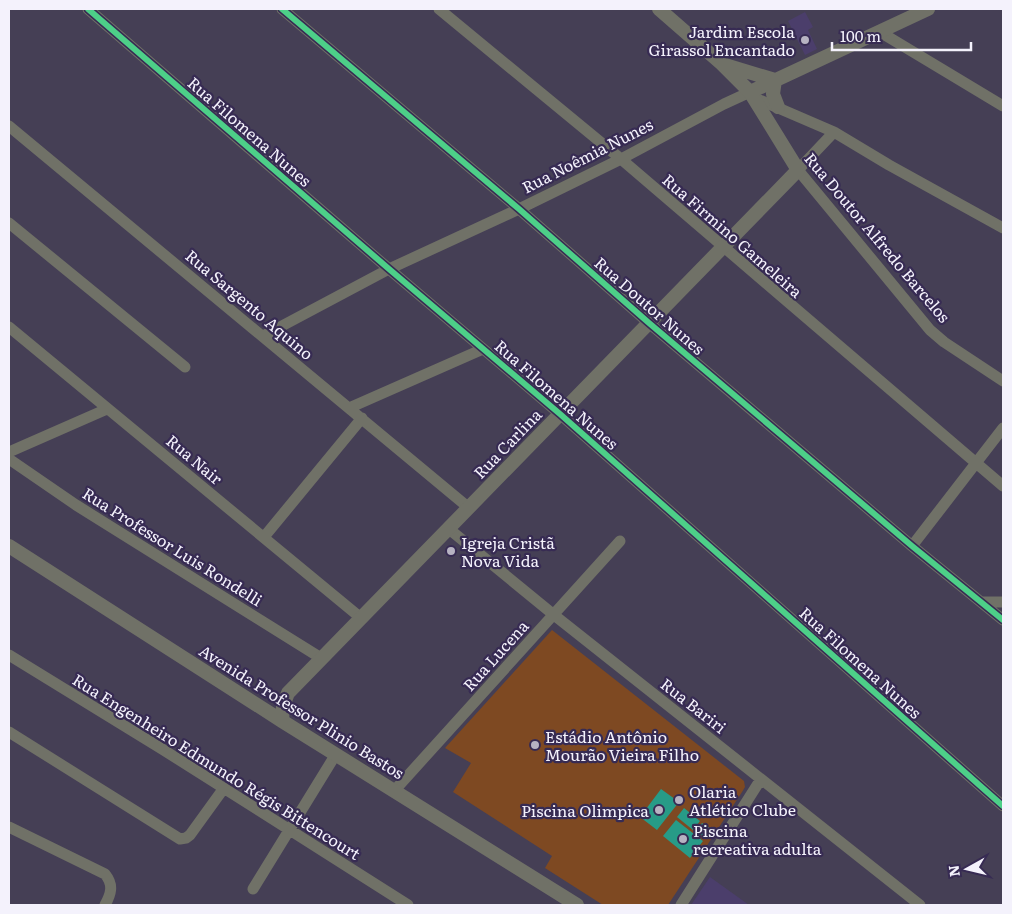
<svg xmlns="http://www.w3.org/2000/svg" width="1012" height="914" font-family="Literata,serif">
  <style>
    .built { fill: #4b3e6b }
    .green { fill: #7e4922 }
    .water { fill: #279b87 }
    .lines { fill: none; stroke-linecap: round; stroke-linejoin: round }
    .minor { stroke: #707167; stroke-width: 11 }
    .tertiary { stroke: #707167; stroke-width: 14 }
    .cycleway-casing { stroke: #372b53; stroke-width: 9 }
    .cycleway { stroke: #4dcf88; stroke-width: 6 }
    .poi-dot { fill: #b7b3c2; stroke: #372b53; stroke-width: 2 }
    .labels { text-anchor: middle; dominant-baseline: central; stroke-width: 4.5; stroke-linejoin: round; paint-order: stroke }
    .poi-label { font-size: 16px; fill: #f4f2fc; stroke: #372b53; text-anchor: start }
    .street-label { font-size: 16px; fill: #f4f2fc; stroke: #372b53 }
  </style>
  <rect width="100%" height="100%" fill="#453f55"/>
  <!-- built -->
  <path class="built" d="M805,12L813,27L808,30L817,49L805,55L788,21Z
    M710,877L749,905H691Z"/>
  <!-- green -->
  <path class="green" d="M552,630L744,781L745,787L742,792L668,905H603L545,868L552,856L453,792L471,763L445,748Z"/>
  <!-- water -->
  <path class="water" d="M661,789L679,802L657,830L640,817Z
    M684,808L700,821L693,830L677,817Z
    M676,820L703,841L690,858L663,836Z
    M702,823L711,829L705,838L696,832Z"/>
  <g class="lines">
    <!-- minor -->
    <path class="minor" d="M88,9L389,269L560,414L1003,806
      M282,9L519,209L649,323L780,434L912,546L1003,620
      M439,9L621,159L1003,486
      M880,32L1003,106
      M755,98L834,132L889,165L1003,228
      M9,126L469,508
      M834,132L798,170L930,330L944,342L1003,381
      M9,223L185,367
      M9,327L361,618
      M263,336L389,269L519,209L621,159L724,104L750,92
      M349,408L483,349
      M9,452L107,409
      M9,459L76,505L321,658
      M449,529L554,615L920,905
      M264,537L362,418
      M912,546L1003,428
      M982,602H1003
      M9,655L162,749L408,905
      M9,732L180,839L186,838L190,835L224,788
      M394,791L620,541
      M9,827L105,874C114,885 111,894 105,905
      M253,889L336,754
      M681,905L761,779"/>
    <!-- tertiary -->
    <path class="tertiary" d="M725,65L775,80
      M775,80L773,94L778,107
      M750,92L928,9
      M9,546L282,721L577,905
      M282,721L283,706L288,693L798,170L750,92L722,64L659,9"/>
    <!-- cycleway casing -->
    <g class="cycleway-casing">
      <path id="cycleway" d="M88,9L389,269L560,414L1003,806
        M282,9L519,209L649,323L780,434L912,546L1003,620"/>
    </g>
    <!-- cycleway -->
    <use href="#cycleway" class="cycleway"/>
  </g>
  <!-- markers -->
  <g class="poi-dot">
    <circle cx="805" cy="40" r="5"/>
    <circle cx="451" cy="551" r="5"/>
    <circle cx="535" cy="745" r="5"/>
    <circle cx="679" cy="800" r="5"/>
    <circle cx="659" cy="810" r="5"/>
    <circle cx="683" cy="839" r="5"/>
  </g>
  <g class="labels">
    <!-- poi labels -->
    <g class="poi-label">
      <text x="795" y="31" text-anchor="end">Jardim Escola<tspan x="795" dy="18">Girassol Encantado</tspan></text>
      <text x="461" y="542">Igreja Cristã<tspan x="461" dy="18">Nova Vida</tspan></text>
      <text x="545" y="736">Estádio Antônio<tspan x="545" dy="18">Mourão Vieira Filho</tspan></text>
      <text x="689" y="791">Olaria<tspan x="689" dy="18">Atlético Clube</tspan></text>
      <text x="649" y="810" text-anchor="end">Piscina Olimpica</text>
      <text x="693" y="830">Piscina<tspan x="693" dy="18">recreativa adulta</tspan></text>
    </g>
    <!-- street labels -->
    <g class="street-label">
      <text transform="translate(250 131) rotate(41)">Rua Filomena Nunes</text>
      <text transform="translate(587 155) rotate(-27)">Rua Noêmia Nunes</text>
      <text transform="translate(733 235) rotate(41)">Rua Firmino Gameleira</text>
      <text transform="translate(878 237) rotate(50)">Rua Doutor Alfredo Barcelos</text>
      <text transform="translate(250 304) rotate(40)">Rua Sargento Aquino</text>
      <text transform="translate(650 305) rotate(41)">Rua Doutor Nunes</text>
      <text transform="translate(557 394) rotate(41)">Rua Filomena Nunes</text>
      <text transform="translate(507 443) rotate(-46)">Rua Carlina</text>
      <text transform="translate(195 459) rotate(40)">Rua Nair</text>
      <text transform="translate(173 546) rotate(32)">Rua Professor Luis Rondelli</text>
      <text transform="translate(495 655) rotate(-48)">Rua Lucena</text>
      <text transform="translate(861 662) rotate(42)">Rua Filomena Nunes</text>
      <text transform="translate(694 705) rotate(38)">Rua Bariri</text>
      <text transform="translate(302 711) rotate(32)">Avenida Professor Plinio Bastos</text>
      <text transform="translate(217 766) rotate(32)">Rua Engenheiro Edmundo Régis Bittencourt</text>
    </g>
  </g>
  <!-- border -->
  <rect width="1012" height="914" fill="none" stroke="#f4f2fc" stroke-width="20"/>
  <!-- north arrow -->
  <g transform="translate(967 869) rotate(262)" stroke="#372b53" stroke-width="4" paint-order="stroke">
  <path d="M0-4L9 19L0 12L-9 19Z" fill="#f4f2fc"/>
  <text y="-8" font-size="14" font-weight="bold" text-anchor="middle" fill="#f4f2fc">N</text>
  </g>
  <!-- scale -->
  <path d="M832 42v8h139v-8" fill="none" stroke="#f4f2fc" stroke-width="2.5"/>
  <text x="840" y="42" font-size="15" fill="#f4f2fc" stroke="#372b53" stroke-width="4" paint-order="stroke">100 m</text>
</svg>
